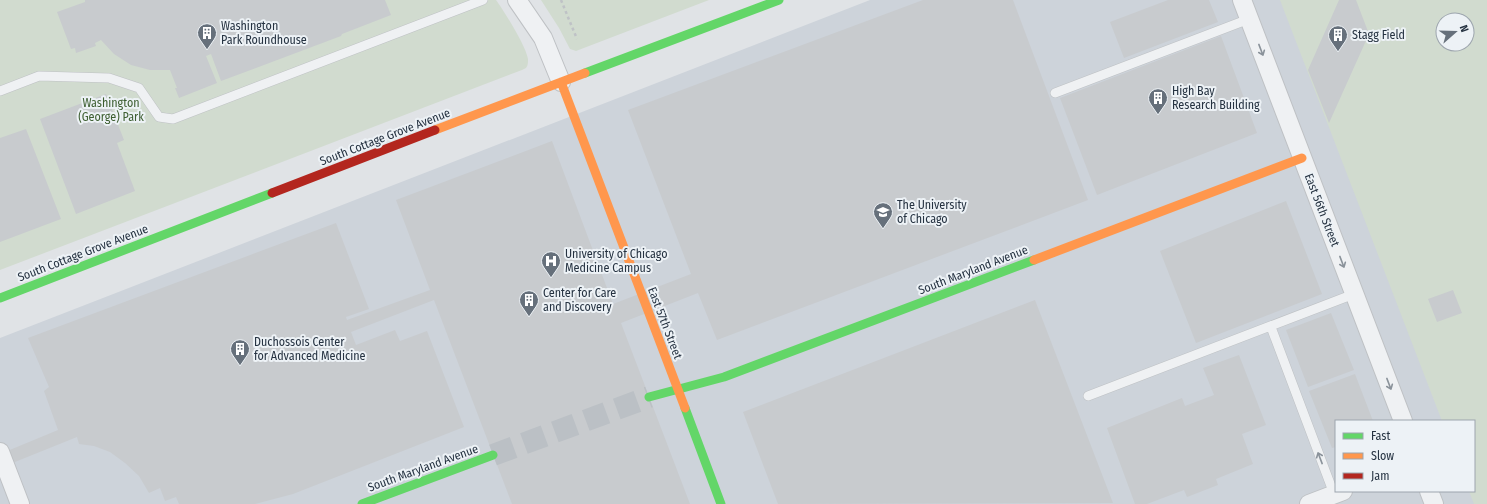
<svg xmlns="http://www.w3.org/2000/svg" width="1487" height="504" font-family="'Fira Sans Condensed',sans-serif">
  <style>
    .built { fill: #cdd3da; fill-rule: evenodd }
    .green { fill: #d1dbcf; fill-rule: evenodd }
    .building { fill: #c8cbce }
    .lines { fill: none; stroke-linecap: round; stroke-linejoin: round }
    .secondary-tunnel { stroke: #bbc0c5; stroke-width: 22; stroke-dasharray: 22 11; stroke-linecap: butt }
    .lane-casing { stroke: #bec1c4; stroke-width: 10 }
    .street-casing { stroke: #bec1c4; stroke-width: 20 }
    .path { stroke: #bfc2c6; stroke-width: 2.5; stroke-dasharray: 3 3; stroke-linecap: butt }
    .lane { stroke: #eff1f3; stroke-width: 9 }
    .street { stroke: #eff1f3; stroke-width: 18 }
    .fast { stroke: #63d668; stroke-width: 9 }
    .slow { stroke: #ff974d; stroke-width: 9 }
    .jam { stroke: #b3261e; stroke-width: 9 }
    .oneway { stroke: #8a929a }
    .labels { text-anchor: middle; dominant-baseline: central; stroke-width: 4; stroke-linejoin: round; paint-order: stroke }
    .poi-label { font-size: 12px; fill: #253241; stroke: #edf2f6; text-anchor: start }
    .park-label { font-size: 12px; fill: #3d5e31; stroke: #edf2f6 }
    .street-label { font-size: 12px; fill: #253241; stroke: #edf2f6 }
  </style>
  <rect width="100%" height="100%" fill="#e0e3e6"/>
  <!-- built -->
  <path class="built" d="M870,0H1487V504H0V338ZM1443,20H1467V44H1443ZM1336,421H1474V491H1336Z"/>
  <!-- green -->
  <path class="green" d="M0,0H496C504,11 526,46 528,59C528,63 528,65 526,68L522,70L0,270Z
    M541,0H709L576,51L570,49L559,28Z
    M1280,0H1487V504H1474L1469,491H1474V421H1442ZM1443,20H1467V44H1443Z"/>
  <!-- building -->
  <path class="building" d="M85,0H385L391,15L342,34L341,36L221,81L211,54L206,56L217,83L179,98L175,88H177L170,70H150L131,65L114,54L101,40L95,43L96,46L76,53L75,48L71,49L57,12L85,2Z
    M923,0H1013L1088,200L717,340L698,293L621,323L690,504H512L434,300L351,332L356,345L395,330L400,341L427,331L464,427L293,494L255,504H179L176,497L165,501L160,488L149,493L139,476L125,463L110,452L94,446L79,444L77,437L0,468V454L58,430L44,391L49,387L28,338L336,223L369,309L346,317L347,320L430,290L396,200L552,141L613,304L691,274L628,110Z
    M1168,0H1209L1218,22L1124,58L1110,22Z
    M1339,0H1356L1369,34L1329,123L1308,70Z
    M1221,36L1257,133L1097,195L1060,98Z
    M106,94L124,140L117,143L135,191L76,214L40,119Z
    M26,129L61,219L0,242V138Z
    M1286,201L1322,294L1196,343L1160,251Z
    M1453,290L1462,313L1437,322L1428,299Z
    M1035,300L1113,503L778,504L743,412Z
    M1331,313L1354,370L1308,387L1286,330Z
    M1239,355L1266,425L1242,434L1253,464L1216,479L1218,485L1187,497L1184,490L1147,504H1135L1107,428L1182,398L1185,406L1214,395L1203,368Z
    M1355,374L1373,421H1336V447L1332,448L1309,391Z"/>
  <g class="lines">
    <!-- secondary-tunnel -->
    <path class="secondary-tunnel" d="M493,455L649,397"/>
    <!-- lane casing -->
    <g class="lane-casing">
      <path id="lane" d="M0,91L39,76L109,78L139,88L159,117L173,119L483,0
        M1055,93L1249,19
        M1271,327L1334,494
        M1088,396L1354,294"/>
    </g>
    <!-- street casing -->
    <g class="street-casing">
      <path id="street" d="M517,0L543,38L561,82
        M1242,0L1403,421
        M0,452L20,504
        M1429,491L1434,504
        M1309,504L1343,491"/>
    </g>
    <!-- path -->
    <path class="path" d="M561,0L577,39"/>
    <!-- lane -->
    <use href="#lane" class="lane"/>
    <!-- street -->
    <use href="#street" class="street"/>
    <!-- fast -->
    <path class="fast" d="M585,73L779,0
      M0,298L272,193
      M649,397L724,377L1034,260
      M685,408L721,504
      M362,504L493,455"/>
    <!-- slow -->
    <path class="slow" d="M561,82L685,408
      M435,130L585,73
      M1034,260L1302,158"/>
    <!-- jam -->
    <path class="jam" d="M272,193L435,130"/>
  </g>
  <!-- one-way arrows -->
  <defs><path id="oneway-shaft" d="M-6 0H5M1.5-3L5.5 0L1.5 3" fill="none" stroke-width="1.6" stroke-linecap="round" stroke-linejoin="round"/></defs>
  <g class="oneway">
    <use href="#oneway-shaft" transform="translate(1261 50) rotate(69)"/>
    <use href="#oneway-shaft" transform="translate(1342 262) rotate(69)"/>
    <use href="#oneway-shaft" transform="translate(1389 384) rotate(69)"/>
    <use href="#oneway-shaft" transform="translate(1320 458) rotate(-111)"/>
  </g>
  <!-- icons -->
  <defs>
    <g id="building-pin" transform="scale(1)"><path d="M0 17L-7.5 6A9.5 9.5 0 1 1 7.5 6Z" fill="#66707b" stroke="#edf2f6"/><path d="M-4-6H4V6H1V3H-1V6H-4ZM-2.5-4.3h1.7v1.8h-1.7ZM.8-4.3h1.7v1.8H.8ZM-2.5-1h1.7V.8h-1.7ZM.8-1h1.7V.8H.8Z" fill="#fff"/></g>
    <g id="university-pin" transform="scale(1)"><path d="M0 17L-7.5 6A9.5 9.5 0 1 1 7.5 6Z" fill="#66707b" stroke="#edf2f6"/><path d="M0-5L7-2L0 1L-7-2ZM-4 1L0 2.5L4 1V4Q0 6-4 4Z" fill="#fff"/></g>
    <g id="hospital-pin" transform="scale(1)"><path d="M0 17L-7.5 6A9.5 9.5 0 1 1 7.5 6Z" fill="#66707b" stroke="#edf2f6"/><path d="M-5-5h3v3.5h4V-5h3V5h-3V1.5h-4V5h-3Z" fill="#fff"/></g>
  </defs>
  <g fill-rule="evenodd">
    <use href="#building-pin" x="207" y="33"/>
    <use href="#building-pin" x="1338" y="35"/>
    <use href="#building-pin" x="1158" y="98"/>
    <use href="#university-pin" x="883" y="212"/>
    <use href="#hospital-pin" x="551" y="261"/>
    <use href="#building-pin" x="529" y="300"/>
    <use href="#building-pin" x="240" y="349"/>
  </g>
  <g class="labels">
    <!-- poi labels -->
    <g class="poi-label">
      <text x="221" y="26">Washington<tspan x="221" dy="14">Park Roundhouse</tspan></text>
      <text x="1352" y="35">Stagg Field</text>
      <text x="1172" y="91">High Bay<tspan x="1172" dy="14">Research Building</tspan></text>
      <text x="897" y="205">The University<tspan x="897" dy="14">of Chicago</tspan></text>
      <text x="565" y="254">University of Chicago<tspan x="565" dy="14">Medicine Campus</tspan></text>
      <text x="543" y="293">Center for Care<tspan x="543" dy="14">and Discovery</tspan></text>
      <text x="254" y="342">Duchossois Center<tspan x="254" dy="14">for Advanced Medicine</tspan></text>
    </g>
    <!-- park labels -->
    <g class="park-label">
      <text x="111" y="103">Washington<tspan x="111" dy="14">(George) Park</tspan></text>
    </g>
    <!-- street labels -->
    <g class="street-label">
      <text transform="translate(385 137) rotate(-21)">South Cottage Grove Avenue</text>
      <text transform="translate(1322 210) rotate(69)">East 56th Street</text>
      <text transform="translate(83 253) rotate(-21)">South Cottage Grove Avenue</text>
      <text transform="translate(973 270) rotate(-21)">South Maryland Avenue</text>
      <text transform="translate(665 323) rotate(69)">East 57th Street</text>
      <text transform="translate(423 468) rotate(-20)">South Maryland Avenue</text>
    </g>
  </g>
  <!-- legend -->
  <rect x="1335" y="420" width="140" height="72" fill="#edf2f6" stroke="#9da5ae"/>
  <rect x="1343" y="433" width="20" height="6" fill="#63d668" stroke="#9da5ae"/>
  <text x="1371" y="440" font-size="12" fill="#253241">Fast</text>
  <rect x="1343" y="453" width="20" height="6" fill="#ff974d" stroke="#9da5ae"/>
  <text x="1371" y="460" font-size="12" fill="#253241">Slow</text>
  <rect x="1343" y="473" width="20" height="6" fill="#b3261e" stroke="#9da5ae"/>
  <text x="1371" y="480" font-size="12" fill="#253241">Jam</text>
  <!-- north arrow -->
  <g transform="translate(1455 32) rotate(70)"><circle r="19" fill="#edf2f6" stroke="#9da5ae"/>
  <path d="M0-3L7 15L0 10L-7 15Z" fill="#66707b"/>
  <text y="-6" font-size="11" font-weight="bold" text-anchor="middle" fill="#253241">N</text>
  </g>
</svg>
